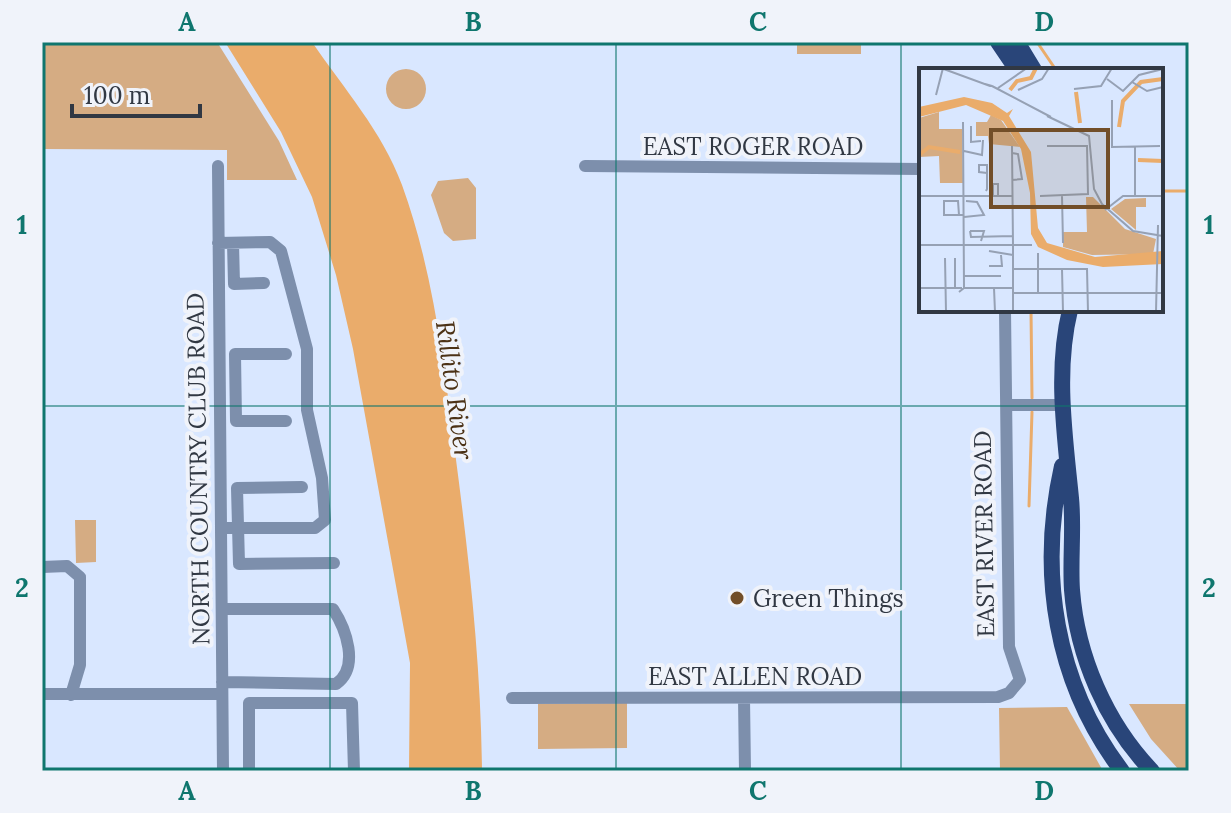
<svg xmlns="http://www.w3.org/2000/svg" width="1231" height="813" font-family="Lora,serif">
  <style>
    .green { fill: #d5ac83 }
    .water { fill: #eaac6b }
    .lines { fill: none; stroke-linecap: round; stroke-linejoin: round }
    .stream { stroke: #eaac6b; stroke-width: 3 }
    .minor { stroke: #7d8fac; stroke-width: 12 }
    .major { stroke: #294579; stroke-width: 16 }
    .grid { fill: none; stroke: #0f766e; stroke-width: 2; stroke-opacity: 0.55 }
    .poi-dot { fill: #724e28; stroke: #f0f3fa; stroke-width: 3 }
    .labels { text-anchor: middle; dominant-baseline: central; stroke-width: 8; stroke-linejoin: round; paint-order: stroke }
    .street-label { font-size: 24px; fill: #313843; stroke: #f0f3fa }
    .poi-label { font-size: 24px; fill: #313843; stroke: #f0f3fa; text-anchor: start }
    .water-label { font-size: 26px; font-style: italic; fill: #4c3216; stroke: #f0f3fa }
    .inset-river { fill: none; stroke: #eaac6b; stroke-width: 4 }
    .inset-road { fill: none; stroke: #96a1b4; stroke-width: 2 }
    .view { fill: #724e28; fill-opacity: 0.15; stroke: #724e28; stroke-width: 4 }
    .inset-edge { fill: none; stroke: #313843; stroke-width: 4 }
    .neatline { fill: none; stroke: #0f766e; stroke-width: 3 }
    .grid-label { font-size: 26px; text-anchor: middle; font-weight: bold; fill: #0f766e }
  </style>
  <rect width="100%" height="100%" fill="#d9e7ff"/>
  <!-- green -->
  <path class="green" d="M42,42H217L279,141L297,180H227V150L42,149Z
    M797,42H861V54H797Z
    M386 89a20 20 0 1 1 40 0a20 20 0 1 1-40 0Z
    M468,178L476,188V239L453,241L444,233L431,195L438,181Z
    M75,520H96V562L76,563Z
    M627,703V748L538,749V704Z
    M1129,704H1189V771H1180L1151,739Z
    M1067,707L1103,771H1000L999,708Z"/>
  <!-- water -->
  <path class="water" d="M225,42H312C344,89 382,131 402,185C433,270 444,363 455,452C469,558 481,664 482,771H409L410,663L353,349L336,275L312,197L281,132Z"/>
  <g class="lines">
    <!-- stream -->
    <path class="stream" d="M1037,42L1056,70
      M1161,191H1189
      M1031,310L1032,398
      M1029,506L1032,412"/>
    <!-- minor -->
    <path class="minor" d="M218,166L223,771
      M585,166L921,169
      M218,243L270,242L281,251L307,349V410L322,478L325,520L315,528H221
      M233,243L234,284L264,283
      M286,354H235L236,421H286
      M1006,405H1064
      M302,487L237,488L239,564L334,563
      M42,567L67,566L80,577V665L71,695
      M222,609H333C346,629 360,667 336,684L222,682
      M42,694H222
      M512,698L998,697L1009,693L1020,680L1009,647L1005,310
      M744,698L745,771
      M249,771V703H352L354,771"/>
    <!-- major -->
    <path class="major" d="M998,42L1017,70
      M1017,42L1034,70
      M1070,310C1055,371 1065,437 1071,498C1074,528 1070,560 1072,590C1077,656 1106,723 1152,771
      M1062,466C1038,573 1055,683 1122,771"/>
  </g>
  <!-- grid -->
  <path class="grid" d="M330,42V771M616,42V771M901,42V771M42,406H1189"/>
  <!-- markers -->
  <circle class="poi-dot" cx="737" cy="598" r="8"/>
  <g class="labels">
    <!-- street labels -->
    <g class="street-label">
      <text x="753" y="146">EAST ROGER ROAD</text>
      <text transform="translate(198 469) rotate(-91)">NORTH COUNTRY CLUB ROAD</text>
      <text transform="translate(984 534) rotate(-91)">EAST RIVER ROAD</text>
      <text x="755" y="676">EAST ALLEN ROAD</text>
    </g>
    <!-- poi labels -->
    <g class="poi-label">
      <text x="753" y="598">Green Things</text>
    </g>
    <!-- water labels -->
    <g class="water-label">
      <text transform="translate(455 390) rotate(82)">Rillito River</text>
    </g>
  </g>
  <!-- overview -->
  <g transform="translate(919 68)">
    <rect width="244" height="244" fill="#d9e7ff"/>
    <path d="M20,44V61H43L44,115H21L20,88L0,89V50ZM72,47L82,52L101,79L70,76L69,68H57V54H68ZM167,129H174L206,161L237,171L234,186L173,187L144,179V164H168ZM227,130V139H217V162L192,141L206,131Z" fill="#d5ac83"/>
    <path d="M45,29L73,35L88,45L94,41L90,48L112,84L119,160L128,175L176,189L244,183V196L184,199L148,192L119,179L112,166L111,125L102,81L84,53L47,37L0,49V39Z" fill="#eaac6b"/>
    <path class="inset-river" d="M91,22L98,13L112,10L117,0M157,24L161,55M200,59L204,33L222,14L244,11M0,87L10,79L41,84M219,92L244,93"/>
    <path class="inset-road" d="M22,0L71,18H73L66,16M188,11L204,23L220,7L244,1M213,14L228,23L244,19M73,18L132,49M79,20L108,0M155,21L182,18L193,0M99,22L123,11L130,0M17,27L24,0M193,32V79L241,78M128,48L170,68L175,121L183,136L214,163L244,168M44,54L45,220M52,58V74L62,73M93,78L94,177H113M216,79V127M45,83L63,87L64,72M93,85L99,86L103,111L93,112M67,123L68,121V97H60V104L68,105M0,128H44M45,128H94M74,128V116H79V128M121,128L169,126L168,78H128M143,128L144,175M186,142L204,128H244M40,147L39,133H25V147H45H40M45,149L65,147L58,134L47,133M51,163L52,169L94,168M51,163H65L62,173M0,177H94V244M70,183L94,187M119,185V225M26,190L27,244M36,190V221M70,198H83L82,187M94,201H168L169,244M143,201L144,244M45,208H82M0,220H43M75,220L76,244M40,224L45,220H94M94,225H244M237,244L239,157"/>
    <path class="view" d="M72,62H189V139H72Z"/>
    <rect width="244" height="244" class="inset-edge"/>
  </g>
  <!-- border -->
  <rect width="1231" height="813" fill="none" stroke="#f0f3fa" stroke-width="88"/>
  <!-- scale -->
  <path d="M72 104v12h128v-12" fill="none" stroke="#313843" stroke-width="4"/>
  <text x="84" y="104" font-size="24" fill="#313843" stroke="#f0f3fa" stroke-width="6" paint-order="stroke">100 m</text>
  <rect x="44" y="44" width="1143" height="725" class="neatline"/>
  <g class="grid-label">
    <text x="187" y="31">A</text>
    <text x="473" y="31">B</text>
    <text x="758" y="31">C</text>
    <text x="1044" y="31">D</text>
    <text x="22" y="234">1</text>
    <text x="1209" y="234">1</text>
    <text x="22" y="597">2</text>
    <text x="1209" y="597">2</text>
    <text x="187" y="800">A</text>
    <text x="473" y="800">B</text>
    <text x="758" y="800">C</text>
    <text x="1044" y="800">D</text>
  </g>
</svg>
